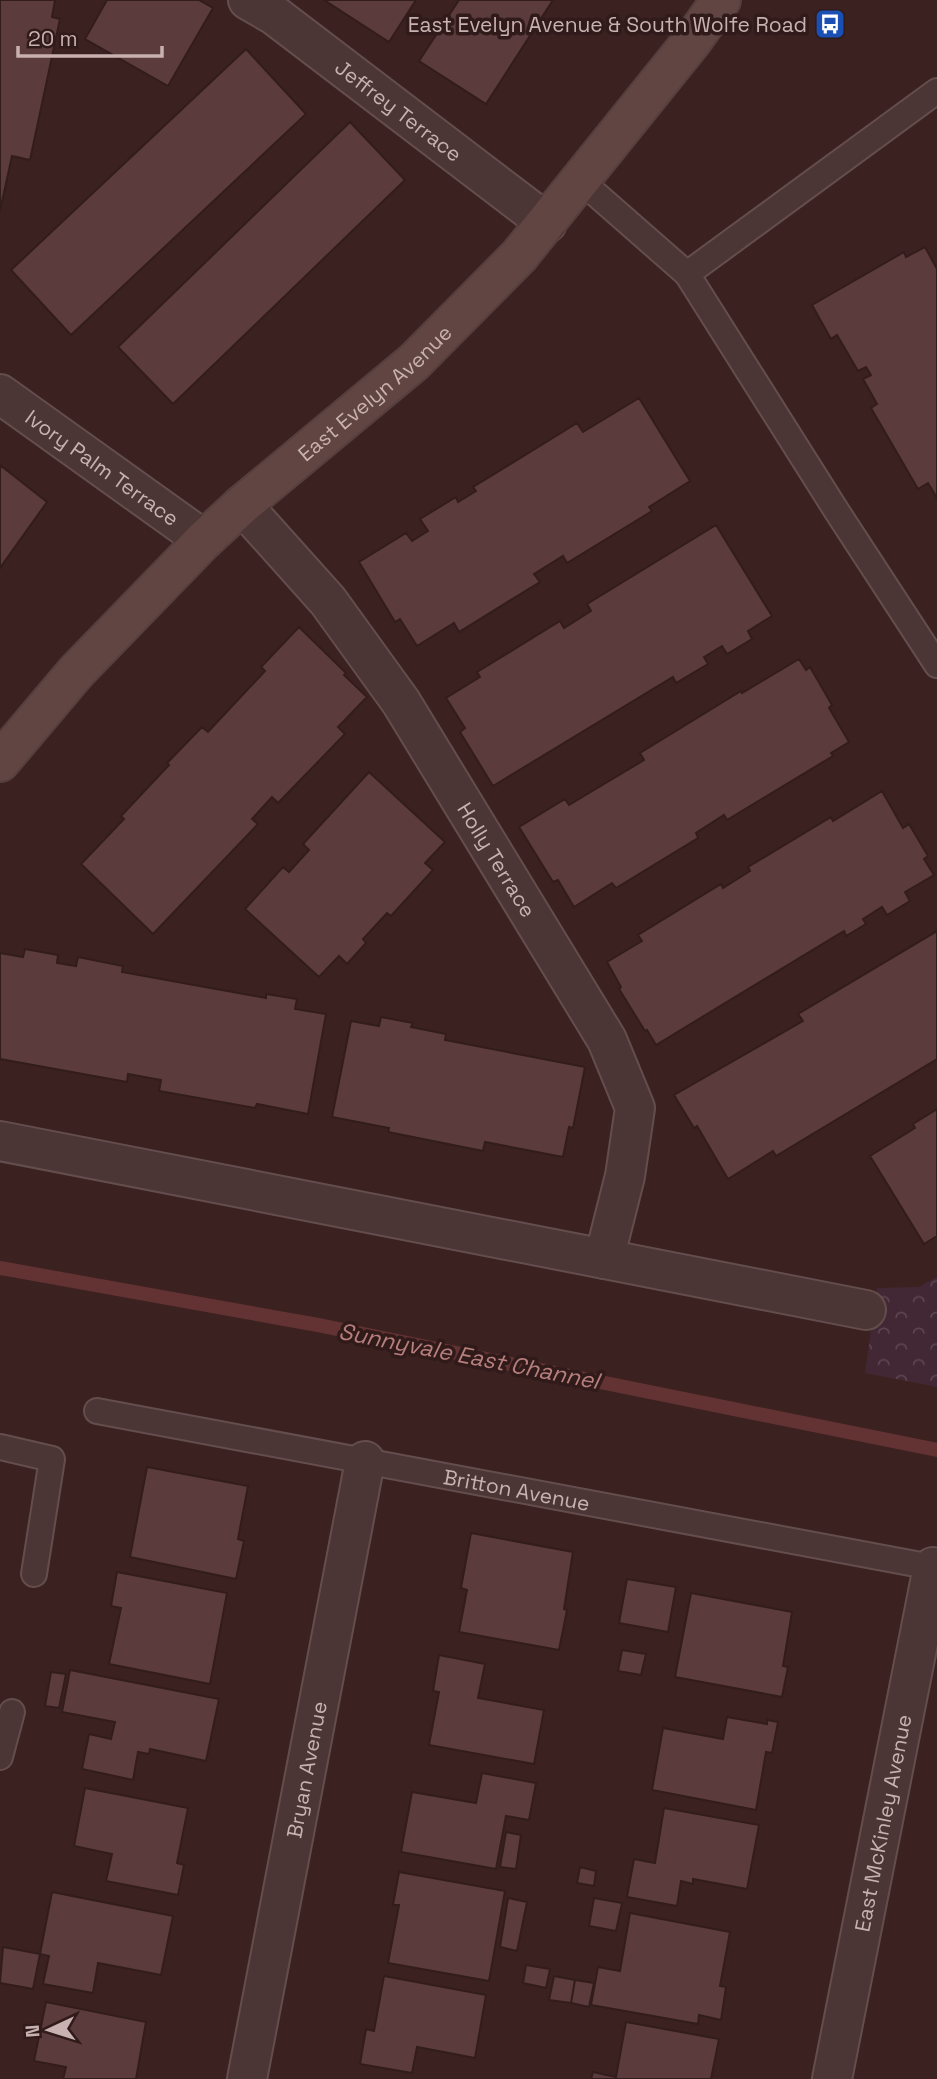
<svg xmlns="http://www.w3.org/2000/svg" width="937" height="2079" font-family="'Space Grotesk',sans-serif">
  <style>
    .park { fill: url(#park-crowns) }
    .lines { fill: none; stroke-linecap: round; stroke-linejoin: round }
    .stream { stroke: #623332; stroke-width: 14 }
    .building { fill: #5b3b3b; stroke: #331d1c; stroke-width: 2 }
    .lane-casing { stroke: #644e4d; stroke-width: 28 }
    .street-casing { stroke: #644e4d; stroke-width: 42 }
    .secondary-casing { stroke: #553f3e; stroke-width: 42 }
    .lane { stroke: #4c3635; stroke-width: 24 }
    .street { stroke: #4c3635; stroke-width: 38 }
    .secondary { stroke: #604542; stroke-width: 38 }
    .labels { text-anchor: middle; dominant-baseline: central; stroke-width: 7; stroke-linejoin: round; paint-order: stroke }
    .poi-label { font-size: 21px; fill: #c8b1b0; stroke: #311b1a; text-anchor: end }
    .street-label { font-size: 21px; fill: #c8b1b0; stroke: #311b1a }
    .water-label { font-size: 23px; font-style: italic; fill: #b67f7e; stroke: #311b1a }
  </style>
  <defs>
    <pattern id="park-crowns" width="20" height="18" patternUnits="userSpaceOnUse" patternTransform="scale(1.75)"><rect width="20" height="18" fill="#422735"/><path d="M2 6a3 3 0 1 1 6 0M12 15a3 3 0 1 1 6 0" fill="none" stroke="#5c4450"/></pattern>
  </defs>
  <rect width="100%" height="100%" fill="#3c2121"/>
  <!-- park -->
  <path class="park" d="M937,1277V1387L865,1373L877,1288L919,1287Z"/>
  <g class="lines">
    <!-- stream -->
    <path class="stream" d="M0,1268L318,1325L937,1450"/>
  </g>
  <!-- building -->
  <path class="building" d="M0,0H55L52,17L60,19L30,160L12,156L0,211Z
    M107,0H199L213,8L168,86L85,39Z
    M324,0H416L389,42Z
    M459,0H553L486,104L419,61Z
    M246,49L306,114L71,335L11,270Z
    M350,122L405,180L173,404L118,347Z
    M925,247L937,269V498L928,483L918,489L871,408L877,404L863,379L871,375L866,367L858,371L837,335L831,339L812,305L904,252L906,257Z
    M639,398L690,481L649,507L652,511L567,563L563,556L534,574L540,582L459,632L454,623L417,646L400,619L395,622L359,562L406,533L412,541L428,531L420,519L456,497L458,502L476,491L473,487L577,423L583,432Z
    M0,465L47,502L0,568Z
    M716,525L772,616L748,631L752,639L727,654L722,646L704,657L708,664L676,683L673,677L493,786L460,732L465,728L446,698L480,677L477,672L560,621L564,628L591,611L587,604Z
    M299,627L346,673L344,675L367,697L338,727L345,734L278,803L272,797L252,819L258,824L153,934L81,864L124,819L121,816L169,765L167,763L202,727L208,732L265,671L261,667Z
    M799,659L806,670L810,667L832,705L829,708L849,742L831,753L833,756L727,820L724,815L696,833L698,838L616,888L612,883L574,907L558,880L553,882L519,827L565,799L569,805L644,760L640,753L741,691L742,693Z
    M369,772L445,842L425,863L433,870L391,916L387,913L363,939L366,943L347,964L339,956L319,977L245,909L283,867L289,872L309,850L303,844Z
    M882,791L903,828L909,824L928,856L924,859L934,875L905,892L910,901L887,915L882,907L863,919L866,924L846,936L844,931L656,1045L647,1030L645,1031L619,989L621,987L607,962L642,941L638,935L721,884L723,888L750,871L748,867L831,817L833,821Z
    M937,931V1059L776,1156L773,1151L728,1179L697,1126L694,1128L674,1095L803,1021L798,1014Z
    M25,949L58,955L57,963L76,966L78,957L123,966L122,972L266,998V994L297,999L295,1009L326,1014L308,1114L257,1104L255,1108L159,1091L161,1080L128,1074L127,1082L0,1059V953L23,957Z
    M381,1017L413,1023L411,1027L446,1034L445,1040L585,1067L573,1128L569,1127L563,1157L485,1142L483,1151L388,1132L389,1128L332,1117L351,1021L379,1026Z
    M937,1109V1236L924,1244L870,1156L915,1128L913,1124Z
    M147,1467L248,1486L238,1539L244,1541L236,1579L130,1557Z
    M471,1533L573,1552L564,1609L567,1610L559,1650L459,1632L467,1590L461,1588Z
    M117,1572L227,1593L210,1684L109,1664L121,1608L111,1606Z
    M627,1579L676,1587L668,1632L619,1623Z
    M691,1593L792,1612L783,1666L788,1667L782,1697L675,1677Z
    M622,1650L646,1654L641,1675L618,1671Z
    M439,1655L485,1664L478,1698L544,1710L534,1764L429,1745L439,1692L433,1691Z
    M70,1670L219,1699L206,1761L150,1749L149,1754L138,1752L133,1780L82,1769L89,1734L111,1739L115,1722L62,1712Z
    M51,1672L66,1674L59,1708L45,1706Z
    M727,1717L767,1724V1720L778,1722L772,1753L766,1752L756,1810L652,1790L663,1728L723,1739Z
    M482,1773L536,1783L529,1820L506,1816L496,1869L401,1852L412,1792L476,1803Z
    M85,1788L188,1808L177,1863L184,1865L178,1895L106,1881L112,1854L74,1846Z
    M664,1808L759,1825L747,1889L693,1879V1884L681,1881L677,1906L627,1897L634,1859L655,1863Z
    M506,1832L521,1835L516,1869L500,1867Z
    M580,1867L596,1871L594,1886L577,1883Z
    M399,1872L505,1891L489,1981L388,1963L399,1905H393Z
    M52,1892L173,1916L161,1975L98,1963L93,1993L43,1984L49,1956L40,1954Z
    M508,1898L527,1902L517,1951L500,1947Z
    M594,1898L622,1903L616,1931L589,1926Z
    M630,1913L730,1932L720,1986L726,1987L721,2020L699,2015L698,2024L591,2005L598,1967L620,1971Z
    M3,1947L40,1954L33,1989L0,1983Z
    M526,1965L550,1969L546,1988L523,1983Z
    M384,1976L486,1995L475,2058L417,2047L412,2073L360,2064L366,2029L374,2031Z
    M554,1976L575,1980L571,2003L549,2000Z
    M575,1980L594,1983L589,2007L571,2003Z
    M46,2002L146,2022L136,2079H63L66,2067L34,2061Z
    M626,2022L719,2039L711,2079H591L593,2072L616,2077Z"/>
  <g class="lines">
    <!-- lane casing -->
    <g class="lane-casing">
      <g id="lane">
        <path d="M581,181L687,274L836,510L937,665"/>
        <path d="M687,274L937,91"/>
        <path id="s1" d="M97,1411L937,1568"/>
        <path d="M0,1447L52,1459L34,1574"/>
        <path d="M0,1757L12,1712"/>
      </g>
    </g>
    <!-- street casing -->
    <g class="street-casing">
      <g id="street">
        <path id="s2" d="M248,0L274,15L547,223"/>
        <path id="s3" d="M0,394L204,540"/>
        <path id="s4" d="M242,505L328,601L401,702L607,1040L635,1108L625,1176L604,1259"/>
        <path d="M0,1141L866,1310"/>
        <path id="s5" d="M247,2079L365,1461"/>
        <path id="s6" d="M832,2079L933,1567"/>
      </g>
    </g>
    <!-- secondary casing -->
    <g class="secondary-casing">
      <g id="secondary">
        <path id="s7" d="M0,762L76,672L204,540L242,505L414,362L519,256L692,41L721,0"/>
      </g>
    </g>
    <!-- lane -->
    <use href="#lane" class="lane"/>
    <!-- street -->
    <use href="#street" class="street"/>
    <!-- secondary -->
    <use href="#secondary" class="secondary"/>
  </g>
  <!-- icons -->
  <defs>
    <g id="bus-square" transform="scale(1.575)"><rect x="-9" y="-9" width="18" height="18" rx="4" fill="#1a4fb4" stroke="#311b1a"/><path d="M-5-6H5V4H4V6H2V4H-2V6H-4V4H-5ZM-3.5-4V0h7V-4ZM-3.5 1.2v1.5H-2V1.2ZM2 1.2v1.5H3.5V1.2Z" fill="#fff"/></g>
  </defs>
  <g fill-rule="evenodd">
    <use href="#bus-square" x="830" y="24"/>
  </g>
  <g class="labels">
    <!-- poi labels -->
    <g class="poi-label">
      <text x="807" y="24">East Evelyn Avenue &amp; South Wolfe Road</text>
    </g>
    <!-- street labels -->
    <g class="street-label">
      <text stroke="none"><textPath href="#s2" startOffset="187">Jeffrey Terrace</textPath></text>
      <text stroke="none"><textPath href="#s7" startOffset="527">East Evelyn Avenue</textPath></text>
      <text stroke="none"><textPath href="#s3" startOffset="126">Ivory Palm Terrace</textPath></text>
      <text stroke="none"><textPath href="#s4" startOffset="438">Holly Terrace</textPath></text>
      <text stroke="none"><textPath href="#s1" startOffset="427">Britton Avenue</textPath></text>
      <text stroke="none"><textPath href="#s5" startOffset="315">Bryan Avenue</textPath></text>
      <text stroke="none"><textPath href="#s6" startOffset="261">East McKinley Avenue</textPath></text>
    </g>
    <!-- water labels -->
    <g class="water-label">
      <text transform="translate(469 1356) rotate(11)">Sunnyvale East Channel</text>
    </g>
  </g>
  <!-- north arrow -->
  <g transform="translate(49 2030) rotate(266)" stroke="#311b1a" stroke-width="5" paint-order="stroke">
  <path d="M0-5L12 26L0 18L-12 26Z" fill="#c8b1b0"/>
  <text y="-10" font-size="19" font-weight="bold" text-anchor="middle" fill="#c8b1b0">N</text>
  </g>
  <!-- scale -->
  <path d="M18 46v10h144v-10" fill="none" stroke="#c8b1b0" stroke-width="3.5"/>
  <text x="28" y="46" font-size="21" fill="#c8b1b0" stroke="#311b1a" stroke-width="5" paint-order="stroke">20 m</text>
</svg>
